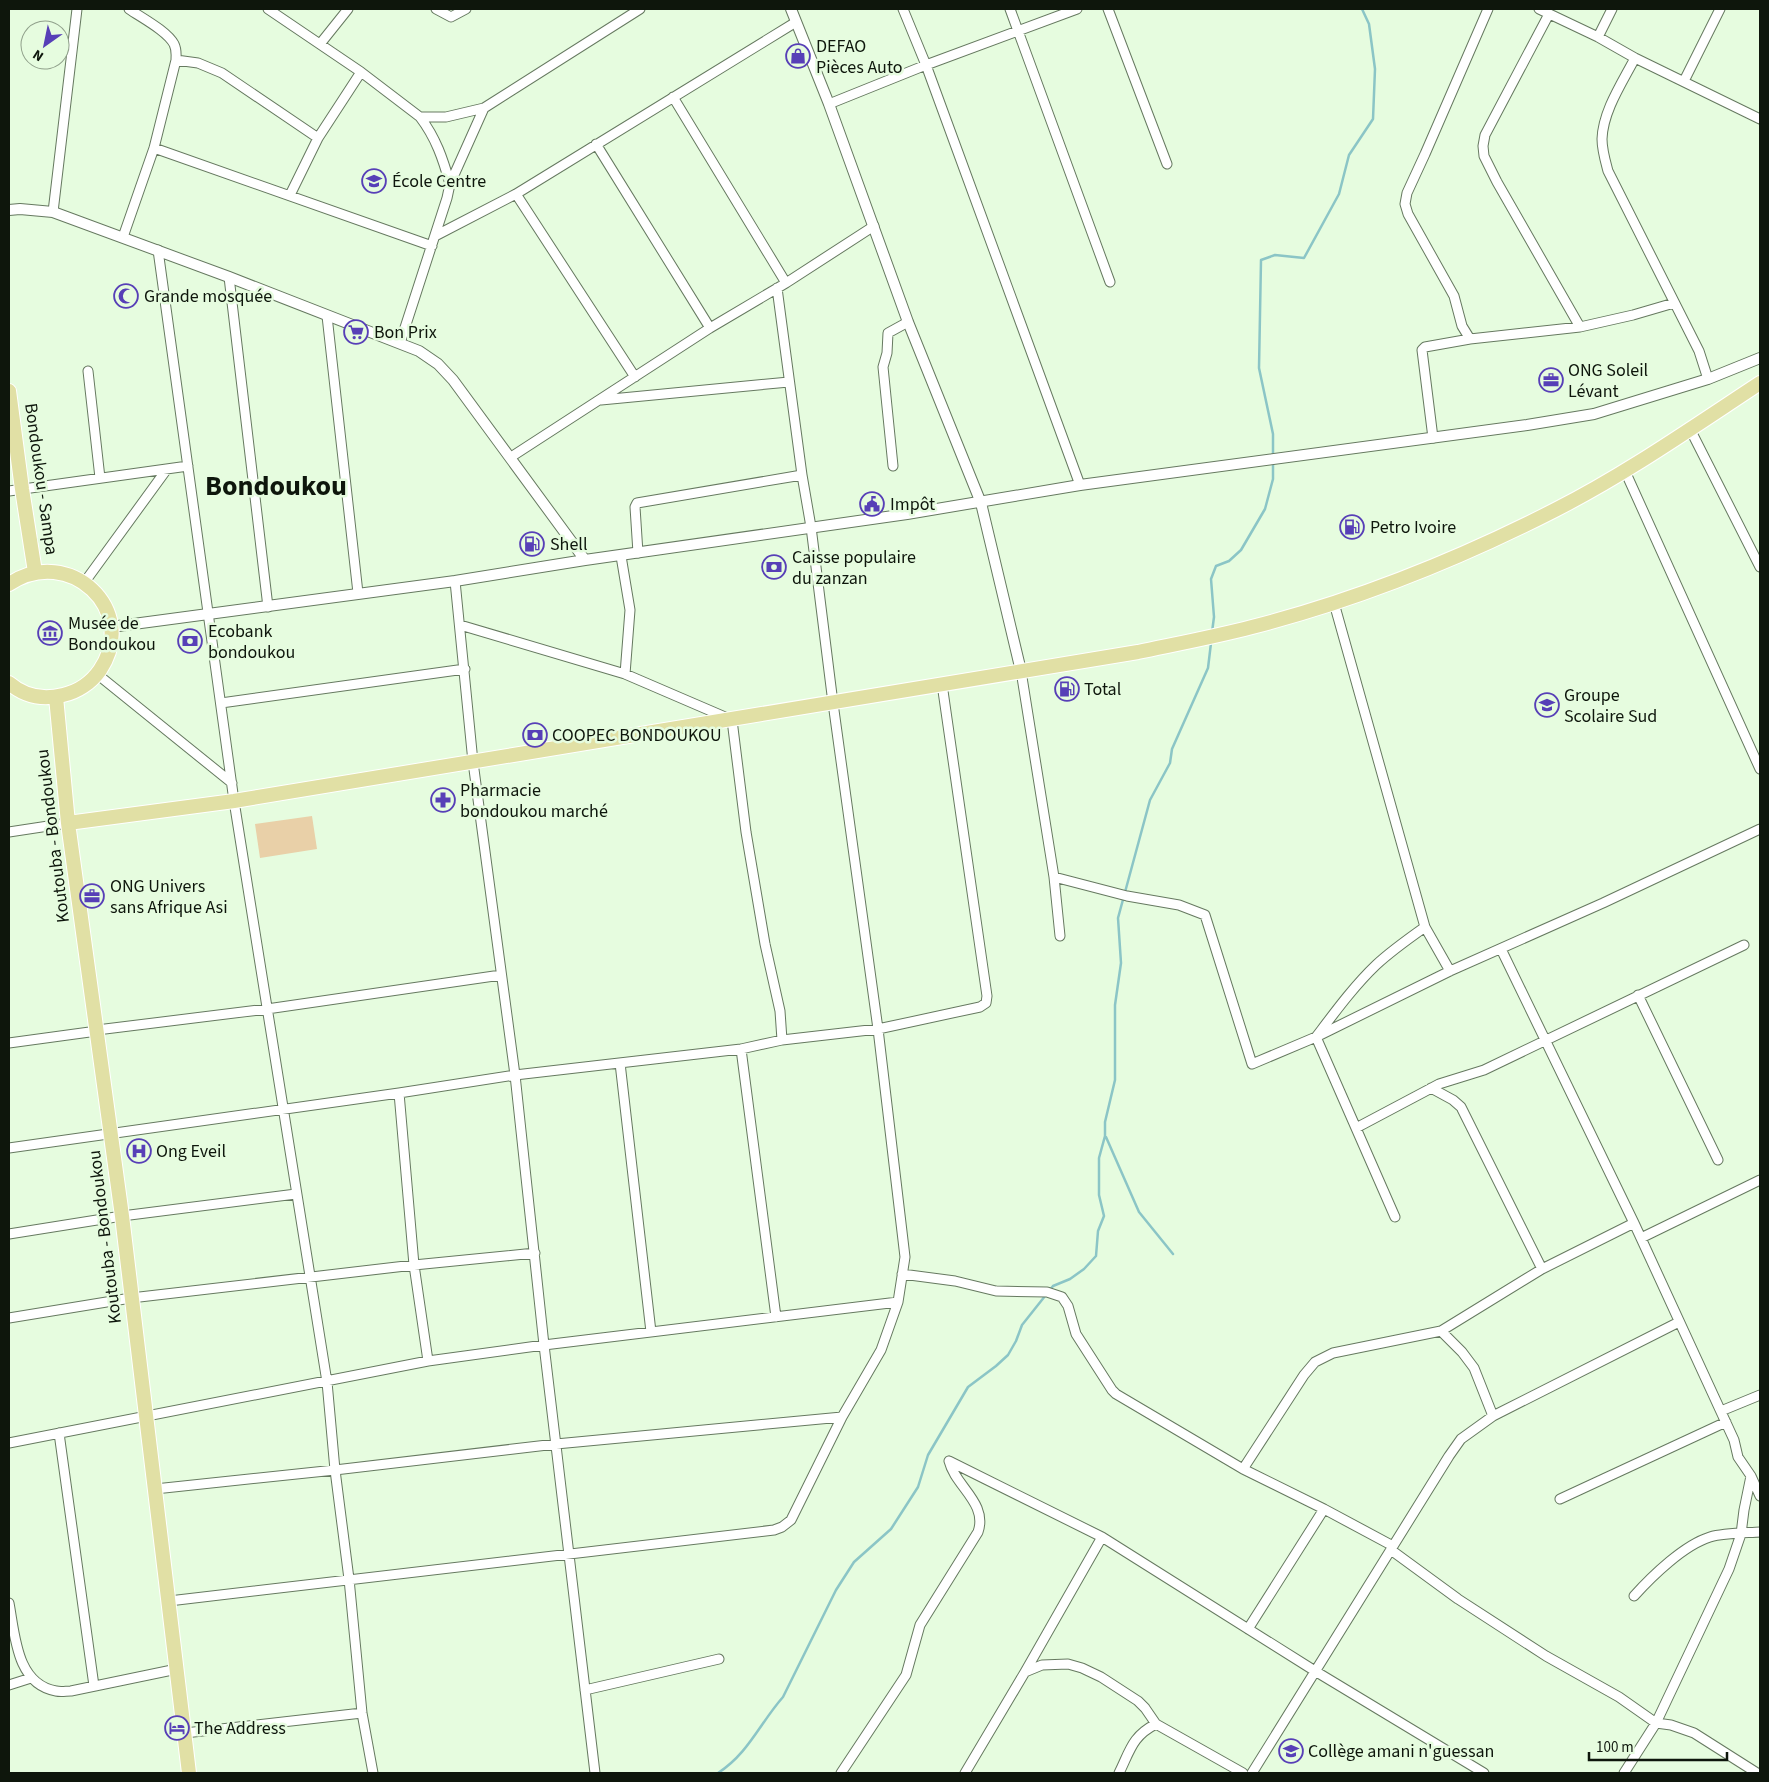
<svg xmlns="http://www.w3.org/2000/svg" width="1769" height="1782" font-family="'Source Sans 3',sans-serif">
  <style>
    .green { fill: #e9d0a8 }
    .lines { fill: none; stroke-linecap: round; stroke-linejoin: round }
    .stream { stroke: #8bc5c6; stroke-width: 2.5 }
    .minor-casing { stroke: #667960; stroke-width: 11 }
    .tertiary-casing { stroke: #667960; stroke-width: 12 }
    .primary-casing { stroke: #fff; stroke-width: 16 }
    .minor { stroke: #fff; stroke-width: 9 }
    .tertiary { stroke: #fff; stroke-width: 10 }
    .primary { stroke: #e1e0a5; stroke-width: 14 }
    .labels { text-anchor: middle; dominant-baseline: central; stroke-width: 5; stroke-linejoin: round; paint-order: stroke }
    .poi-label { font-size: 18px; fill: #0e160c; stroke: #e6fcdf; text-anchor: start }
    .street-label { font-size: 18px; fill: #0e160c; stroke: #e6fcdf }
    .town-label { font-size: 28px; font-weight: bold; fill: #0e160c; stroke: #e6fcdf }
  </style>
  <rect width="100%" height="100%" fill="#e6fcdf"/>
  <!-- green -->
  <path class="green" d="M312,816L317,849L260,858L255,824Z"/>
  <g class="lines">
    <!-- stream -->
    <path class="stream" d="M1273,455V434L1259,368L1261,260L1275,255L1304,258L1339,194L1349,155L1373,119L1375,69L1369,24L1362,9
      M1212,632L1214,617L1211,579L1216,566L1229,561L1241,550L1265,509L1273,479V461
      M1106,1137L1139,1212L1173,1254
      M718,1773C748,1754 760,1723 783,1697L836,1590L854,1562L891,1529L918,1487L928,1455L968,1387L996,1366L1008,1355L1016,1341L1022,1325L1053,1286L1070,1279L1084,1269L1096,1256L1098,1231L1104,1216L1099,1195V1158L1105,1136V1122L1115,1080V1005L1121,963L1118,918L1150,800L1170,763L1172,749L1208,668L1211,643"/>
    <!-- minor casing -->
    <g class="minor-casing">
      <path id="minor" d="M129,9C142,18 167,31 174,44C177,50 176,55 176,60
        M268,9L361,72L420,117H446L484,108L640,9
        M436,9L451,17L466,9
        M903,9L926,65L1080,485
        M1010,9L1110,282
        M1108,9L1167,164
        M1539,9L1598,37L1635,58L1760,119
        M1549,14L1485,135L1483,146L1484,156L1497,182L1580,327
        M1598,37L1612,9
        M320,44L348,9
        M1635,58C1622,83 1603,111 1602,139C1602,150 1605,160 1608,171L1699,351L1708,379
        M1684,81L1720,9
        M673,97L786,283
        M829,104L926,65L1077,9
        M420,117C436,138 443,159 450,184
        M596,144L710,328
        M154,148L432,246
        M516,194L635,377
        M290,195L318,138L361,72
        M53,212L77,9
        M435,236L516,194L796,22
        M123,237L154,148L176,60L198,63L222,73L318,138
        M158,250L234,801L327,1382L335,1470L349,1579L362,1713L373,1773
        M229,277L268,607
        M327,316L358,593
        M1470,339L1580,327L1633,315L1674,303
        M400,343L447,198L450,184L484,108
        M88,371L100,478
        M601,400L789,382
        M1690,429L1760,567
        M1433,438L1422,350L1425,347L1470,339L1462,326L1454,296L1408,214L1405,204L1407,193L1425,154L1488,9
        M511,457L710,328L786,283L874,226
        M893,466L883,367L887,353L888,333L908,322
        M1625,471L1760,769
        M9,491L188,466
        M638,553L635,507L637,503L802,475
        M621,556L630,610L625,674
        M455,581L473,762L515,1075L544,1345L595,1773
        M84,583L167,469
        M1334,603L1425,927L1450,971
        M460,625L625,674L732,720L746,832L765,944L780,1011L782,1040
        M1021,671L1054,877L1060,936
        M97,674L232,783
        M221,703L465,669
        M9,832L68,823
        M1054,877L1127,896L1179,905L1205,915L1252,1064L1316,1037L1450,971L1603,903L1760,829
        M1501,949L1634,1223L1734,1440L1738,1457L1751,1476L1760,1496
        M1638,995L1718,1160
        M97,1030L267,1009L501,975
        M9,1043L97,1031
        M741,1049L776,1317
        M620,1063L651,1332
        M1431,1088L1453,1100L1461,1107L1542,1269
        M399,1093L414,1265L428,1361
        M1356,1128L1439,1084L1484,1070L1744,945
        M9,1148L399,1093L515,1075L741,1049L782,1040L878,1029L980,1007L986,1003L987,996L942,684
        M1395,1217L1316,1037C1335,1012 1354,986 1376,965C1391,951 1408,939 1425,927
        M9,1234L122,1216L296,1194
        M1641,1238L1760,1180
        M902,1274L955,1281L996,1291L1047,1292L1062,1297L1068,1306L1076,1334L1112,1390L1116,1394L1243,1469L1324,1509L1393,1546
        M9,1318L131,1298L414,1265L535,1253
        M1441,1331L1462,1352L1474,1368L1493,1416
        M1721,1411L1760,1395
        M59,1433L94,1686
        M9,1443L428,1361L544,1345L898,1302
        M949,1461L1102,1537
        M1243,1469L1304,1375L1315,1362L1333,1353L1441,1331L1542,1269L1634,1223
        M155,1489L335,1470L556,1444L842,1417L881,1350L898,1302L905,1257L878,1029L833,703L811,527L802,475L777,288
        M1560,1499L1726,1422
        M1391,1550L1458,1599L1546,1656L1619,1697L1656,1723L1671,1725L1694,1733L1757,1773
        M1634,1596C1652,1576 1684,1545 1710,1537C1724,1533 1745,1533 1760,1532
        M169,1601C370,1576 572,1555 774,1530L782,1527L791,1520L842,1417
        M9,1603C15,1634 16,1684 56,1691C61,1692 66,1691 71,1691L177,1669
        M1248,1629L1324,1509
        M1025,1672L1042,1665L1068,1664L1082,1668L1101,1677L1138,1701L1145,1708L1156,1724L1243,1773
        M9,1685L31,1678
        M585,1690L719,1659
        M185,1733L362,1713
        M841,1773L906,1675L920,1625L978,1532C988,1503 955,1486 949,1461
        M965,1773L1025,1672L1102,1537L1315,1671L1484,1773
        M1119,1773C1130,1751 1132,1736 1156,1724
        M1252,1773L1449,1456L1461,1439L1493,1416L1679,1322
        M1624,1773L1656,1723L1729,1569L1741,1534L1744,1510L1751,1476"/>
    </g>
    <!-- tertiary casing -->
    <g class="tertiary-casing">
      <path id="tertiary" d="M791,9L829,104L908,322L981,503L1021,671
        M9,210L20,209L53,212L229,277L419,351L438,364L453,380L585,560
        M111,627L455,581L585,560L907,514L1080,485L1527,425L1594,414L1708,379L1760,358"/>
    </g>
    <!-- primary casing -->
    <g class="primary-casing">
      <path id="primary" d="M9,391L22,489L35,572
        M9,584C69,544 140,610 100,670C91,683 77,692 63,695C43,700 24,696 9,683
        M56,697L68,823L122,1216L189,1773
        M68,823L234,801L1138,652C1176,644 1214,637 1252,627C1357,600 1459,559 1555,510C1626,474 1693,427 1760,383"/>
    </g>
    <!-- minor -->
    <use href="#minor" class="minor"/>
    <!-- tertiary -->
    <use href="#tertiary" class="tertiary"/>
    <!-- primary -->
    <use href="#primary" class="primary"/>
  </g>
  <!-- icons -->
  <defs>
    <g id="shop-ring" transform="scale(1.25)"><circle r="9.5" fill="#e6fcdf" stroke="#573fb7" stroke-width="1.5"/><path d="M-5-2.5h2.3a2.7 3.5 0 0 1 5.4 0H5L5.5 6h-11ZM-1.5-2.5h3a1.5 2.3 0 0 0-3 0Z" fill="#573fb7"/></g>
    <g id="school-ring" transform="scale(1.25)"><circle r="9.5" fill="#e6fcdf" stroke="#573fb7" stroke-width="1.5"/><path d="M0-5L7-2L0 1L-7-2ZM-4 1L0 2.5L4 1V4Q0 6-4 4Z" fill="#573fb7"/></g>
    <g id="mosque-ring" transform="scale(1.25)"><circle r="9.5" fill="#e6fcdf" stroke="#573fb7" stroke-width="1.5"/><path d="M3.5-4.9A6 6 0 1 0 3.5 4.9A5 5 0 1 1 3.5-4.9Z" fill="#573fb7"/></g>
    <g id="supermarket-ring" transform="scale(1.25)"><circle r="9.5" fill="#e6fcdf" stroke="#573fb7" stroke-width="1.5"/><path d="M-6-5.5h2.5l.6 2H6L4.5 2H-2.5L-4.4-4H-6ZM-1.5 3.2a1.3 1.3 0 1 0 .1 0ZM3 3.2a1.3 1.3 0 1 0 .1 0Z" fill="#573fb7"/></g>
    <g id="office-ring" transform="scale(1.25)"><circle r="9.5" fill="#e6fcdf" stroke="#573fb7" stroke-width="1.5"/><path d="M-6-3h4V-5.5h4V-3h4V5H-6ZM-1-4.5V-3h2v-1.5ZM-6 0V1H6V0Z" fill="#573fb7"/></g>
    <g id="civic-ring" transform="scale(1.25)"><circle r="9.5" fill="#e6fcdf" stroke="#573fb7" stroke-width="1.5"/><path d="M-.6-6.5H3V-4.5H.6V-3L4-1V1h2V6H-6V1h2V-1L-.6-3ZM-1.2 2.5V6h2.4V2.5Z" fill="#573fb7"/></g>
    <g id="fuel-ring" transform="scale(1.25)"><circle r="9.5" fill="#e6fcdf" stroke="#573fb7" stroke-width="1.5"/><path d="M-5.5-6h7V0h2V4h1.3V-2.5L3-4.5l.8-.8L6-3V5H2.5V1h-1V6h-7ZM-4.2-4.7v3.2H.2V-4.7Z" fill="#573fb7"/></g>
    <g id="bank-ring" transform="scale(1.25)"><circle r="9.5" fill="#e6fcdf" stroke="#573fb7" stroke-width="1.5"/><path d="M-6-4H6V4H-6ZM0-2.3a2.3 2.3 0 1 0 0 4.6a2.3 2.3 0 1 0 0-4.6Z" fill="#573fb7"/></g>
    <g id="museum-ring" transform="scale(1.25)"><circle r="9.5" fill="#e6fcdf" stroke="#573fb7" stroke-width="1.5"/><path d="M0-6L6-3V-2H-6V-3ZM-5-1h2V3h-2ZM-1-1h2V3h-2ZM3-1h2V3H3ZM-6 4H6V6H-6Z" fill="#573fb7"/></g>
    <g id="pharmacy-ring" transform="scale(1.25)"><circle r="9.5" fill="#e6fcdf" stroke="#573fb7" stroke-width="1.5"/><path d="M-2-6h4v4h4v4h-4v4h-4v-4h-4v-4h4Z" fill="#573fb7"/></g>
    <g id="hospital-ring" transform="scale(1.25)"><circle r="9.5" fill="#e6fcdf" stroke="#573fb7" stroke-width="1.5"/><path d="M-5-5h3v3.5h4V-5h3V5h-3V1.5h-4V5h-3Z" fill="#573fb7"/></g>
    <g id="hotel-ring" transform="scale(1.25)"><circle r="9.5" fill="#e6fcdf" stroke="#573fb7" stroke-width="1.5"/><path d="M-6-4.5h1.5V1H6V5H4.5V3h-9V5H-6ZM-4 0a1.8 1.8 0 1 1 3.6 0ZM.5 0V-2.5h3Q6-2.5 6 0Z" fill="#573fb7"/></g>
  </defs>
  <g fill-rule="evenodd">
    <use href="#shop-ring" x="798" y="56"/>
    <use href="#school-ring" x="374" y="181"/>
    <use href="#mosque-ring" x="126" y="296"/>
    <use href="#supermarket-ring" x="356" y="332"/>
    <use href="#office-ring" x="1551" y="380"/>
    <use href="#civic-ring" x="872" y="504"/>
    <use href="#fuel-ring" x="1352" y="527"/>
    <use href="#fuel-ring" x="532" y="544"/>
    <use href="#bank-ring" x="774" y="567"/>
    <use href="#museum-ring" x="50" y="633"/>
    <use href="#bank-ring" x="190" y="641"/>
    <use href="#fuel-ring" x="1067" y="689"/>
    <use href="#school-ring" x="1547" y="705"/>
    <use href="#bank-ring" x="535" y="735"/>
    <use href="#pharmacy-ring" x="443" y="800"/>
    <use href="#office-ring" x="92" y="896"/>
    <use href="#hospital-ring" x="139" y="1151"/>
    <use href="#hotel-ring" x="177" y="1728"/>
    <use href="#school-ring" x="1291" y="1751"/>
  </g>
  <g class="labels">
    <!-- poi labels -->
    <g class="poi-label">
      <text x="816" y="46">DEFAO<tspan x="816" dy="21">Pièces Auto</tspan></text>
      <text x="392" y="181">École Centre</text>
      <text x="144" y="296">Grande mosquée</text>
      <text x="374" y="332">Bon Prix</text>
      <text x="1568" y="370">ONG Soleil<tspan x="1568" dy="21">Lévant</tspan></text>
      <text x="890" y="504">Impôt</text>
      <text x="1370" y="527">Petro Ivoire</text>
      <text x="550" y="544">Shell</text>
      <text x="792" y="557">Caisse populaire<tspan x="792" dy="21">du zanzan</tspan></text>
      <text x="68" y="623">Musée de<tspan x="68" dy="21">Bondoukou</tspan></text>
      <text x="208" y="631">Ecobank<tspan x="208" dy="21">bondoukou</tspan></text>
      <text x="1084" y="689">Total</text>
      <text x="1564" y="695">Groupe<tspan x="1564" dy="21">Scolaire Sud</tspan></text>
      <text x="552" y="735">COOPEC BONDOUKOU</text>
      <text x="460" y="790">Pharmacie<tspan x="460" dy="21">bondoukou marché</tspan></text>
      <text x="110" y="886">ONG Univers<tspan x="110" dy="21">sans Afrique Asi</tspan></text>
      <text x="156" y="1151">Ong Eveil</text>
      <text x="194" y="1728">The Address</text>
      <text x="1308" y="1751">Collège amani n'guessan</text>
    </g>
    <!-- street labels -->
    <g class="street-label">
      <text transform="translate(41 479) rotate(82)">Bondoukou - Sampa</text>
      <text transform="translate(53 836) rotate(-97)">Koutouba - Bondoukou</text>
      <text transform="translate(105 1237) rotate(-97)">Koutouba - Bondoukou</text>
    </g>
    <!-- town labels -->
    <g class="town-label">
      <text x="276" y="486">Bondoukou</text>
    </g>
  </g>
  <!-- border -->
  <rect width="1769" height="1782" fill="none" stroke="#0e160c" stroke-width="20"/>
  <!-- north arrow -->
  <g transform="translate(45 45) rotate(213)"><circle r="24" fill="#e6fcdf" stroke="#90a08b"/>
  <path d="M0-4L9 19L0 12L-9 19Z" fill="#573fb7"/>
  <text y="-8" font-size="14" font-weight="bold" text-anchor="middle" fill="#0e160c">N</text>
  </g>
  <!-- scale -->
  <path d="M1589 1752v8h138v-8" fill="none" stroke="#0e160c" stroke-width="2.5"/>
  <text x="1596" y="1752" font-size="15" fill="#0e160c" stroke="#e6fcdf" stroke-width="4" paint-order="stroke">100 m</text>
</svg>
